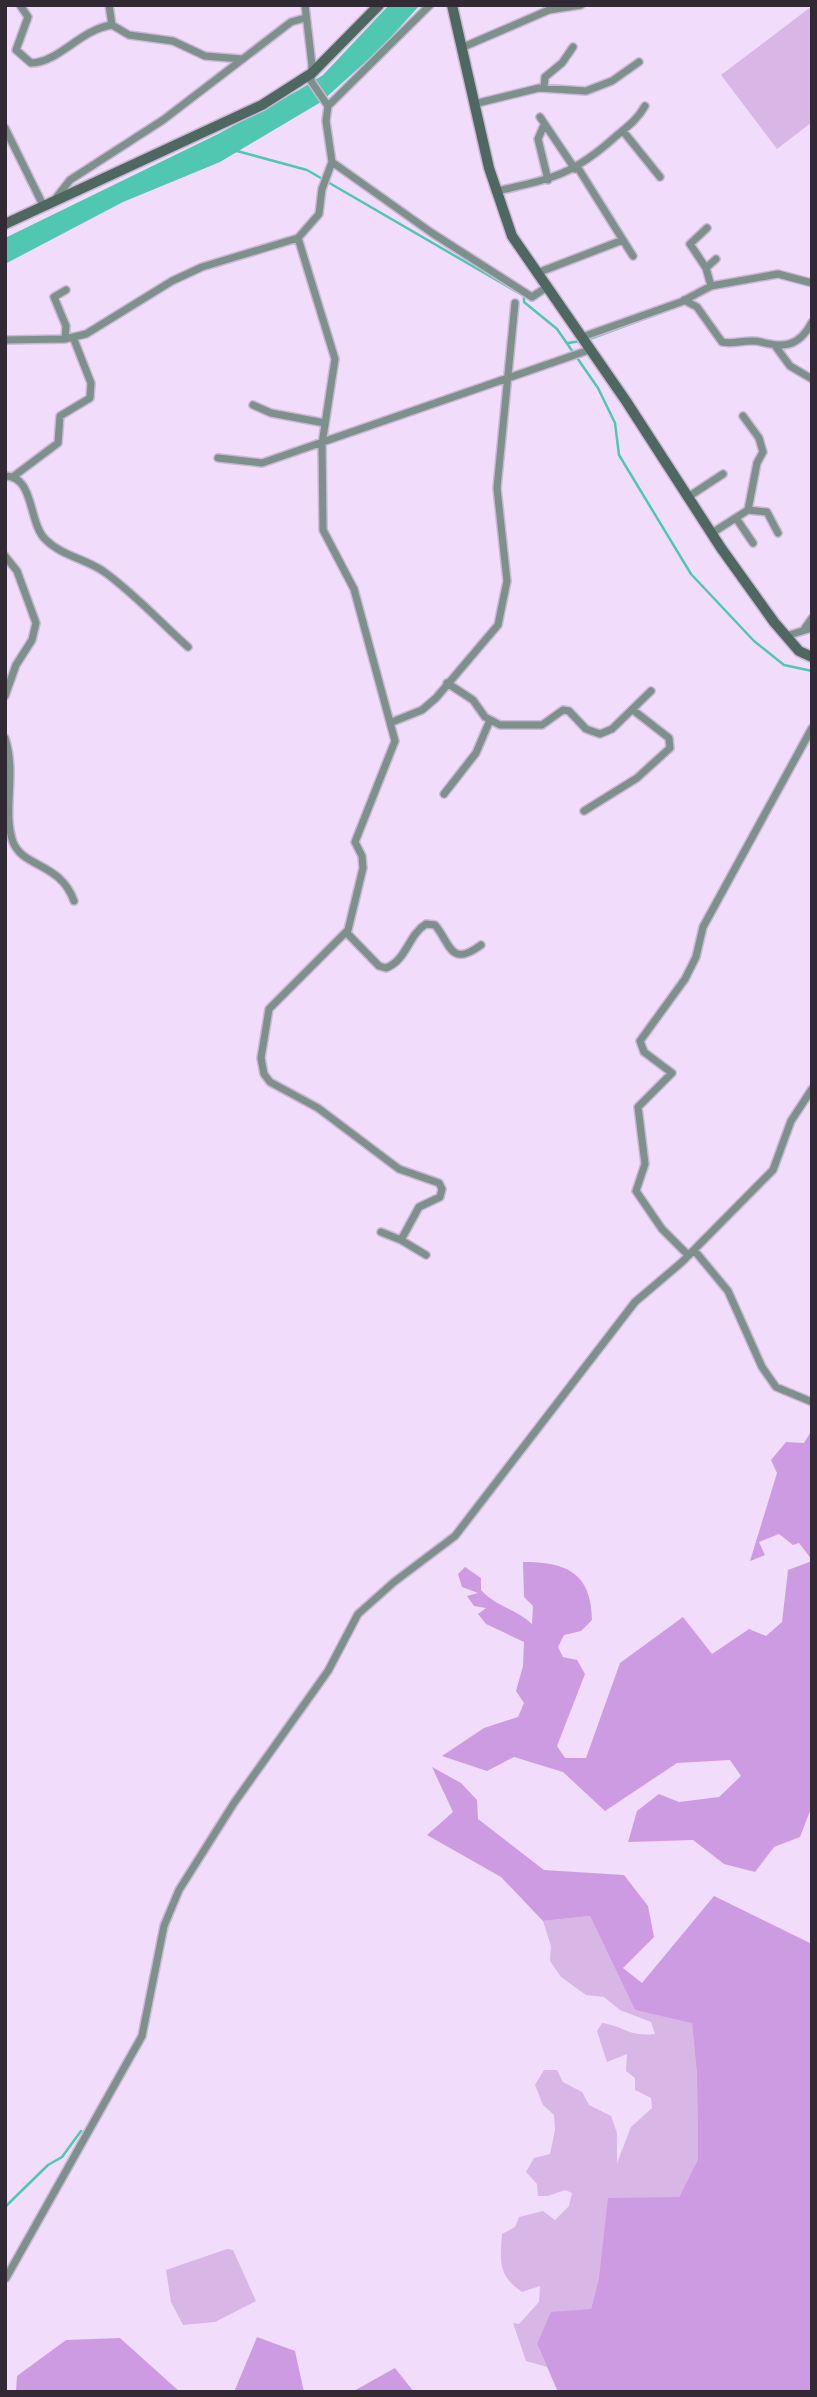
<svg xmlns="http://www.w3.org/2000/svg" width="817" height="2397" font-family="'Exo 2',sans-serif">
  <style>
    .green { fill: #d8b6e6 }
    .forest { fill: #cd9be2 }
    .water { fill: #50c7b0 }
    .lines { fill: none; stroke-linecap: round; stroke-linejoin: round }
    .stream { stroke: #50c7b0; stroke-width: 2.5 }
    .street-casing { stroke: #cbb8d3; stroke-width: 10 }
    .secondary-casing { stroke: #cbb8d3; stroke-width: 13 }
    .street { stroke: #7e908b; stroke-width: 7 }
    .secondary { stroke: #4e6761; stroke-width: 10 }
  </style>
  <rect width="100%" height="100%" fill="#f2dcfb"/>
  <!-- green -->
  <path class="green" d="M812,6V122L777,149L721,75Z
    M590,1916L635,2010L692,2022L697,2075L698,2159L679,2197L599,2278L591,2309L537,2344L547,2367L526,2361L513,2323L519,2324L539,2302L540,2286L522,2292C498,2276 500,2261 502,2234L515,2227L519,2217L543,2211L555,2220L569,2206L572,2193L565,2190L548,2196H538L537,2184L526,2172L534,2158L550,2154L555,2130L554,2115L543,2105L535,2085L544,2070H557L563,2082L582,2092L589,2105L611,2116L617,2133V2163L631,2127L652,2108L651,2098L635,2090V2078L626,2071L627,2054L607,2062L597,2031L602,2023C627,2027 628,2037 655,2034L651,2022L620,2010L604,1997L586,1995L561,1977L550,1961L551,1946L543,1921Z
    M227,2249L233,2250L256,2301L215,2322L183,2325L171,2302L166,2270Z"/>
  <!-- forest -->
  <path class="forest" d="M812,1430V1560L799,1543L793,1545L779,1534L759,1542L765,1555L750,1561L777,1473L771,1460L786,1442L804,1443Z
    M812,1561V1806L800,1837L774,1847L755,1872L724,1864L693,1840L628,1842L637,1811L659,1794L679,1802L719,1797L741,1776L730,1760L677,1763L605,1811L563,1772L514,1757L487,1771L442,1756L484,1728L518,1717L524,1703L516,1691L523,1666L524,1642L486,1624L478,1614L486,1608L474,1606L467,1596L478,1593L462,1587L458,1574L465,1567L481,1578V1590C495,1606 516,1609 532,1624L533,1606L524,1597L523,1562C566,1562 591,1572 592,1620L581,1631L564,1635L558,1647L563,1657L577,1660L585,1674L557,1746L565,1758H586L620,1663L683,1617L712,1654L749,1629L766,1636L782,1622L788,1570Z
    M432,1767L461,1783L477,1800L478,1819L544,1870L624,1875L648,1906L654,1937L623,1968L642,1983L714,1896L812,1944V2392H558L537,2344L551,2312L591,2309L599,2278L608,2198L679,2197L698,2159L697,2075L692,2023L635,2010L590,1916L543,1921L501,1877L427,1835L453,1812Z
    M257,2337L295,2351L304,2392H234Z
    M120,2338L180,2392H16L17,2376L66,2340Z
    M395,2368L414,2392H352Z"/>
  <!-- water -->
  <path class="water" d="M389,5H420L381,48L321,102L220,162L123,202L5,264V238L218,134L299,90L323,75Z"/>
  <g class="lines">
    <!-- stream -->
    <path class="stream" d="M237,151L307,170L524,296V302L557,329L598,388L615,423L619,455L691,574L754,641L784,665L812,671
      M587,340L676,307
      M568,343L581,341
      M5,2207L48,2165L62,2157L81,2131"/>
    <!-- street casing -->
    <g class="street-casing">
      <path id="street" d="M20,5L28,17L16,50L31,63C58,63 81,29 112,25
        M109,5L112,25L129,35L173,41L205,56L241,59
        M305,5L312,65L311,81L328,106
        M461,48L549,10L581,5
        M544,88L545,77L562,63L573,47
        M474,104L539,88L586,91L612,81L639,62
        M540,117L575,169
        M544,125L538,139L548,180
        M5,128L43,205
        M623,131L660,177
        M332,162L432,233L532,297L547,287
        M578,168L633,256
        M497,191C551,179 573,175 615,137C627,127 637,120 645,106
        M56,198L70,180L163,120L291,22L305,18
        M707,228L690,244L706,268L711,286
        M298,238L335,359L322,444L323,530L354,589L395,741L355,842L362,856L363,868L348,930L269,1009L261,1058L264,1074L270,1082L318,1108L399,1169L439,1183L442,1189L440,1197L419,1207L401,1240L426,1255
        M706,268L716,259
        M537,273L623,240
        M684,300L697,307L722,342C735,345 749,338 761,342C784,348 799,347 812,322
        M582,337L681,302L711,286L778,274L812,283
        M65,339L66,326L54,297L66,290
        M5,340L65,339L86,334L172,281L202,267L298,238L319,214L322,189L332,162L326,121L328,106L430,5
        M776,347L790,366L812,379
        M253,405L271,413L325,423
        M218,458L262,463L589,350
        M5,476C35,476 28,524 46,540C61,555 85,559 103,571C134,593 160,622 188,647
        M14,476L58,443L60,416L90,398L91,383L73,337
        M688,497L723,474
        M748,510L767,512L778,533
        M736,518L753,543
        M712,533L748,510L757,463L763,452L759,438L743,416
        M5,556L17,571L36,623L32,640L16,665L5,696
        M805,628L812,618
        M786,636L812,628
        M447,683L473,700L485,717L500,725H542L563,710L569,711L586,729L600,734L612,729L651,691
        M392,722L422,710L436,698L498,625L507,581L497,488L515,303
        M5,738C17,774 2,811 13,842C23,868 60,862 74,901
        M444,794L476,753L490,720
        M584,811L637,778L670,748L669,738L633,710
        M346,932L379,966L386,968C407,960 408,935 426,924L435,925C451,944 450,968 481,945
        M381,1232L401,1240
        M694,1250L728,1291L762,1367L776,1387L812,1402
        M688,1255L662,1229L636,1191L645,1164L638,1107L672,1073L644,1052L640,1041L685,979L696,957L703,927L812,728
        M6,2278L142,2036L164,1926L179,1890L234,1803L328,1671L358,1614L394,1582L455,1536L635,1302L682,1262L773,1170L791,1121L812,1089"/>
    </g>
    <!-- secondary casing -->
    <g class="secondary-casing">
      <path id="secondary" d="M452,5L489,168L512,236L626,401L721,548L774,622L799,651L812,657
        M5,224L262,105L312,73L379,5"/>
    </g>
    <!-- street -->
    <use href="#street" class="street"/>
    <!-- secondary -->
    <use href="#secondary" class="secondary"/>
  </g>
  <!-- border -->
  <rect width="817" height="2397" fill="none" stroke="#312934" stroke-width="14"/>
</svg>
